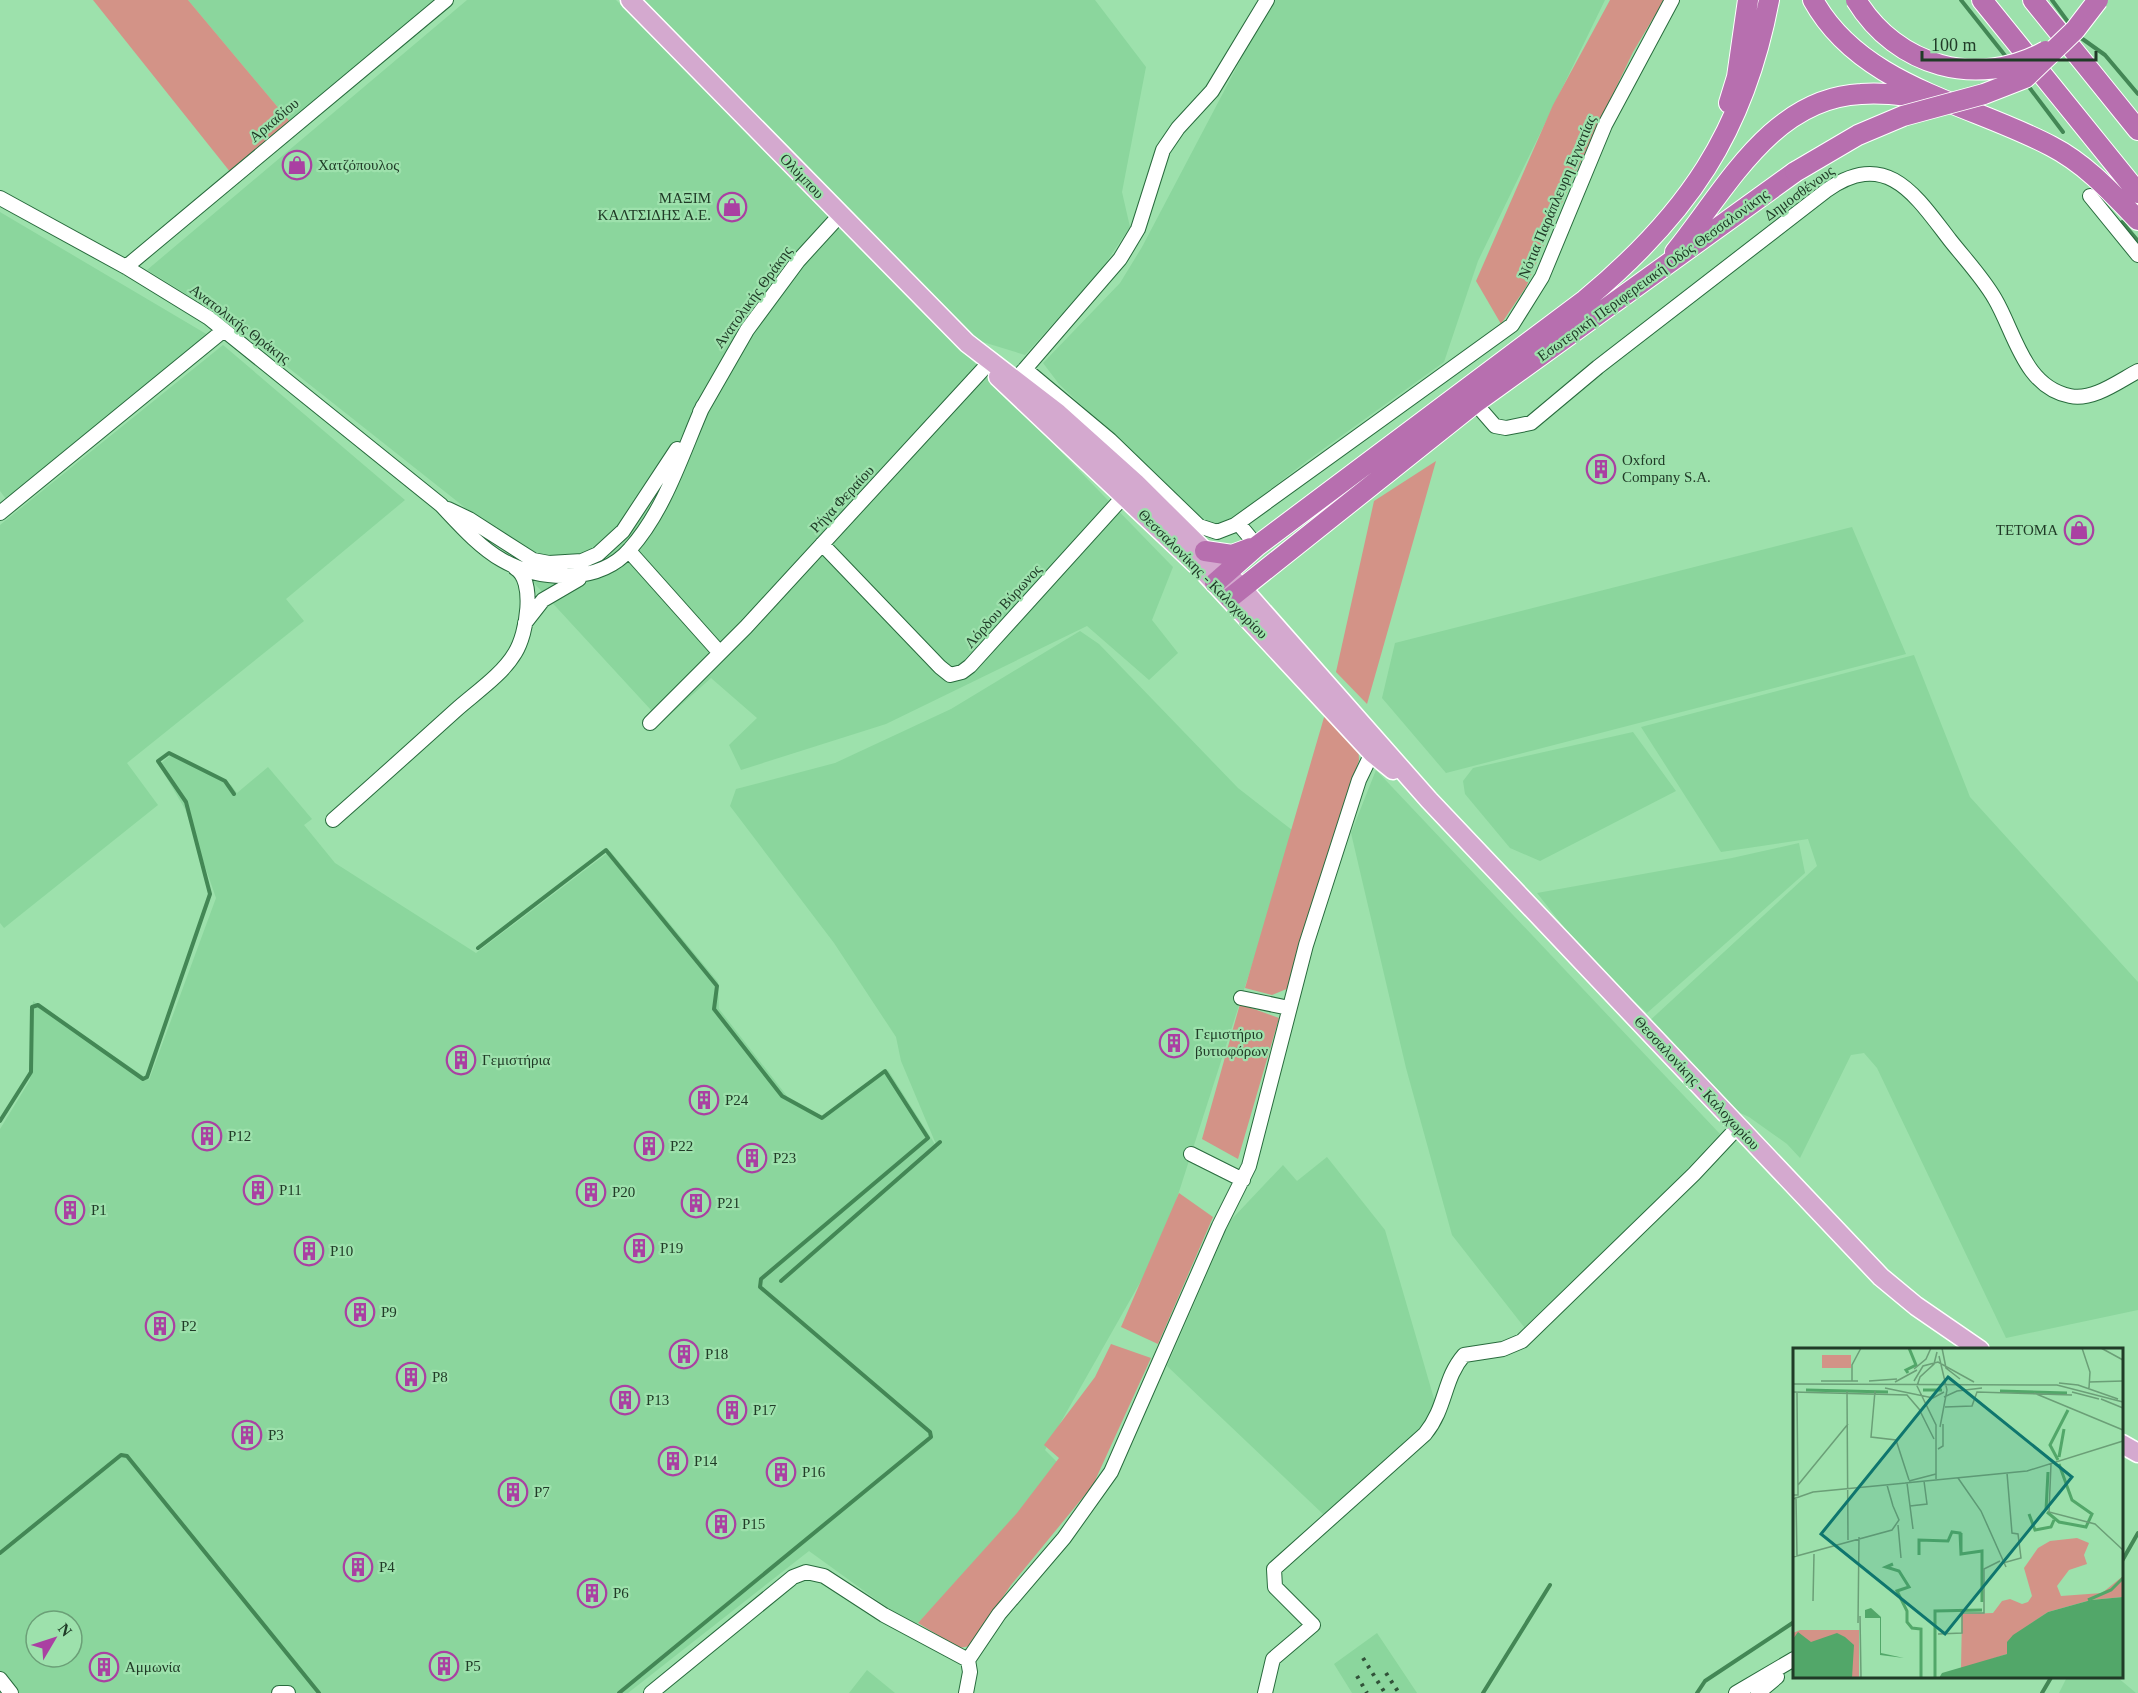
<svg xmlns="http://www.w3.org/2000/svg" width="2138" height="1693" font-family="'Times New Roman',serif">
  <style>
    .built { fill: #8bd69d; fill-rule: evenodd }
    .green { fill: #d39387 }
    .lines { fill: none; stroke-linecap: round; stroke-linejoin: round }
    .stream { stroke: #438755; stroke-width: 4 }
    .minor-casing { stroke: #286b3d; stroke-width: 16 }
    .major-casing { stroke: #fff; stroke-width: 21 }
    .highway-casing { stroke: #fff; stroke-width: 22 }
    .minor { stroke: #fff; stroke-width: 14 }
    .major { stroke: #d4a9cf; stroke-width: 18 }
    .highway { stroke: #b76faf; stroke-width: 20 }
    .rail { stroke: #315239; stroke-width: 4; stroke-dasharray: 3 6; stroke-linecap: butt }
    .highway-bridge-casing { stroke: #fff; stroke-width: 22; stroke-linecap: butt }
    .highway-bridge { stroke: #b76faf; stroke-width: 20 }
    .labels { text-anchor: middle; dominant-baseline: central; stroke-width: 4.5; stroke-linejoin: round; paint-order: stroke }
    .street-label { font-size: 15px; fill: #203b27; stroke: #9de1ac }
    .poi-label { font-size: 15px; fill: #203b27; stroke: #9de1ac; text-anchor: start }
    .inset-river { fill: none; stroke: #52a769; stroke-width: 3 }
    .inset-road { fill: none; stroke: #6b9f77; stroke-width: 1.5 }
    .view { fill: #0f766e; fill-opacity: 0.15; stroke: #0f766e; stroke-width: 3 }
    .inset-edge { fill: none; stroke: #203b27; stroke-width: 3 }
  </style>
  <rect width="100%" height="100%" fill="#9de1ac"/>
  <!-- built -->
  <path class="built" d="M188,0H437L291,123Z
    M467,0H616L840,215L925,312L1173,567L1152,620L1178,653L1149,680L1087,626L886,724L741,770L729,745L757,718L711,678L662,722L463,506L227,319L147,270Z
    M637,0H1095L1146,67L1122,192L1130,227L1101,270L1025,355L973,339Z
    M1272,0H1605L1478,261L1444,362L1308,460L1232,519L1223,525L1213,524L1201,518L1059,384L1043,363L1120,283L1142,247Z
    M0,212L208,335L6,499L0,491Z
    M223,345L405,500L286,599L304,621L127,763L158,805L4,928L0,923V525Z
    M1852,527L1906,654L1446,773L1382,698L1395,643Z
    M1080,631L1099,644L1238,788L1292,830L1279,881L1168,1226L1146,1272L1045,1450L1064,1469L914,1627L809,1551L628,1693H0V1129L30,1080L33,1001L149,1080L216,898L185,809L159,765L173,753L231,785L237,793L268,767L312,819L304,825L335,863L476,953L610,851L718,982L719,1009L790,1100L824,1117L888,1070L938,1149L901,1061L896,1037L834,943L730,806L736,789L835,763L951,709ZM36,1621H72V1657H36Z
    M1914,655L1970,797L2138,982V1310L2006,1338L1877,1068L1864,1053L1851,1055L1800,1158L1787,1144L1749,1117L1725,1106L1645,1025L1817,866L1808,839L1721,852L1641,727Z
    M1633,732L1676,791L1540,861L1510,848L1465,794L1463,781L1473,768Z
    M1376,770L1720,1134L1531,1336L1452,1235L1406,1068L1351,833Z
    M1799,843L1805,873L1647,1013L1588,958L1537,893L1732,858Z
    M1327,1157L1385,1230L1437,1409L1427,1424L1324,1515L1167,1366L1230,1221L1283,1165L1297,1181Z
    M1377,1633L1417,1693H1352L1334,1664Z
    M867,1670L895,1693H849Z
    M2067,1677H2117L2136,1693H2059Z"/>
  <!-- green -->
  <path class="green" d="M93,0H188L291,123L231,173Z
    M1610,0H1664L1633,52L1571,182L1526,287L1501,324L1476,281L1553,105Z
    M1436,461L1367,704L1336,672L1374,501Z
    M1325,714L1358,743L1359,760L1289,988L1272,995L1245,988Z
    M1240,1004L1279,1018L1238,1159L1202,1139Z
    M1179,1193L1213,1217L1158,1344L1121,1327Z
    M1111,1344L1151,1358L1093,1485L1011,1585L970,1646L959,1648L918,1623L1017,1513L1059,1458L1044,1445L1095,1377Z"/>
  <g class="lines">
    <!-- stream -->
    <path class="stream" d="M1961,0L2007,58
      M2052,0L2071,26
      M2077,35L2105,55L2138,94
      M2026,83L2063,132
      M2122,222L2138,241
      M478,948L606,850L717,986L714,1009L782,1096L822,1118L885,1071L928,1138L761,1279L760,1287L930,1432L931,1437L619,1693
      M0,1121L31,1072L32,1007L38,1005L143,1079L147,1077L210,894L186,802L158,761L169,753L225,781L234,794
      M781,1281L940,1142
      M0,1553L121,1455L127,1456L319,1693
      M2122,1561L2138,1533
      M1483,1693L1550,1585
      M1697,1693L1705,1681L1794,1622
      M2042,1693L2052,1676"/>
    <!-- minor casing -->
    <g class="minor-casing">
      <path id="minor" d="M2090,196L2138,255
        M0,198L126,267L209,318L441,505C459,524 479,547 502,560C540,582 600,584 630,549C665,510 682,454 703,406
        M126,267L446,0
        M1025,369L1120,259L1138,229L1163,150L1178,128L1212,91L1267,0
        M1013,388L1016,379L1025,369L1110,440L1199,526L1217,532L1235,525L1512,325L1542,277L1605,125L1672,0
        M1475,403L1495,426L1506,428L1531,423L1598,367L1827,190C1887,148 1916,196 1950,240C1965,259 1983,278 1995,299C2015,333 2024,387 2070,396C2093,401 2119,381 2138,371
        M700,412L747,330L798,261L840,215
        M448,509L469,519L533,560L549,563L582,561L598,554L623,531L677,449
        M0,513L224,330
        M1238,523L1257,546
        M822,544L940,667L950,675L962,672L970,666L1124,496
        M629,551L720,653
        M525,623L543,600L579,579
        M650,723L746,627L987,365
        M333,820C374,784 415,747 456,710C475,693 502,675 515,653C527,634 536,580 515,568
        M1241,998L1289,1008
        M1191,1154L1243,1180
        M0,1679L11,1693
        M279,1693H288
        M651,1693L793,1577L806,1572L824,1576L884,1615L968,1660
        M966,1693L970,1672L968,1660L999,1614L1064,1538L1111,1472L1219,1226L1249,1166L1306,945L1359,780L1372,753
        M1265,1693L1273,1659L1313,1625L1275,1587L1274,1569L1425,1434C1447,1407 1443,1379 1464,1355L1503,1349L1522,1341L1694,1174L1738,1127
        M1736,1693L1794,1659
        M1758,1693L1777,1677"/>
    </g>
    <!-- major casing -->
    <g class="major-casing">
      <path id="major" d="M630,0L967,343L1058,413L1136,483L1242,588L1429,800L1881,1277L1916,1306L1980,1350
        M998,377L1206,574L1372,753L1393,770
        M2122,1444L2138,1453"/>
    </g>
    <!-- highway casing -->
    <g class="highway-casing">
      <path id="highway" d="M1813,0C1861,87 1970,103 2051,146C2086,164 2112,193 2138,220
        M1982,0L2138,193
        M2033,0L2138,130
        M1729,103L1737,77L1748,0
        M1675,252C1725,191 1771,98 1861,94C1884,92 1906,96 1929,99
        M1205,551L1232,555L1251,548
        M1215,583L1257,546L1585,300C1687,215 1744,133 1769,0
        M1230,598L1475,403L1795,172"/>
    </g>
    <!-- minor -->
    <use href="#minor" class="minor"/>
    <!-- major -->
    <use href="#major" class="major"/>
    <!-- highway -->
    <use href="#highway" class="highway"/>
    <!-- rail -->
    <path class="rail" d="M1363,1658L1385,1693
      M1386,1673L1399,1693
      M1357,1676L1367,1693"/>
    <!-- highway-bridge casing -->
    <g class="highway-bridge-casing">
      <path id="highway-bridge" d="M1856,0C1897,67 1977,89 2046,51
        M1795,172L1858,135L1903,116L1984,94L2025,78L2075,30L2098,0"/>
    </g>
    <!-- highway-bridge -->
    <use href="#highway-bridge" class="highway-bridge"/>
  </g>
  <!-- icons -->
  <defs>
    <g id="shop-ring" transform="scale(1.5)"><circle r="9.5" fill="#9de1ac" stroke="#aa40a2" stroke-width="1.5"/><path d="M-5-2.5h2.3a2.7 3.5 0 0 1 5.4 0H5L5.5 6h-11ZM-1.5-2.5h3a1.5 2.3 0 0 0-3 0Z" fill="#aa40a2"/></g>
    <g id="building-ring" transform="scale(1.5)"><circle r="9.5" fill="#9de1ac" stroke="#aa40a2" stroke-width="1.5"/><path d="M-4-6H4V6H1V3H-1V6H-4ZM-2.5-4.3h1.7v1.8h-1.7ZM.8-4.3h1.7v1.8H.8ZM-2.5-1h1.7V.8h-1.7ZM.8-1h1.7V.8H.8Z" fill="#aa40a2"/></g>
  </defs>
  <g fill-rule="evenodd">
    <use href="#shop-ring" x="297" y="165"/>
    <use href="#shop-ring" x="732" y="207"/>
    <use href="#building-ring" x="1601" y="469"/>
    <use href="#shop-ring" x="2079" y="530"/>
    <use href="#building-ring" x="1174" y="1043"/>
    <use href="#building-ring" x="461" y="1060"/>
    <use href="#building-ring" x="704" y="1100"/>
    <use href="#building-ring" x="207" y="1136"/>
    <use href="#building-ring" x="649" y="1146"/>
    <use href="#building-ring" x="752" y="1158"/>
    <use href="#building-ring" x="258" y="1190"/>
    <use href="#building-ring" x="591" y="1192"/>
    <use href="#building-ring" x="696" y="1203"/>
    <use href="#building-ring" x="70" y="1210"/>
    <use href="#building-ring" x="639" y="1248"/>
    <use href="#building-ring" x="309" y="1251"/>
    <use href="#building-ring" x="360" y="1312"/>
    <use href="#building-ring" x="160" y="1326"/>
    <use href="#building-ring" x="684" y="1354"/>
    <use href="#building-ring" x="411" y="1377"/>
    <use href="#building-ring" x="625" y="1400"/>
    <use href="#building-ring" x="732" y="1410"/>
    <use href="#building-ring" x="247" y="1435"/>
    <use href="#building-ring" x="673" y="1461"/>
    <use href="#building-ring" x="781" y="1472"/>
    <use href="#building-ring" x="513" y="1492"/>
    <use href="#building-ring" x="721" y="1524"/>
    <use href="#building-ring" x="358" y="1567"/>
    <use href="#building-ring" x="592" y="1593"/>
    <use href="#building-ring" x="444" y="1666"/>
    <use href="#building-ring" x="104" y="1667"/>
  </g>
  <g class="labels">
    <!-- street labels -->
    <g class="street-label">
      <text transform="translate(274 120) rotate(-40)">Αρκαδίου</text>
      <text transform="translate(802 176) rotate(46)">Ολύμπου</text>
      <text transform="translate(1799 193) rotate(-36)">Δημοσθένους</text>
      <text transform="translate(1557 197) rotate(-67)">Νότια Παράπλευρη Εγνατίας</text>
      <text transform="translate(1653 275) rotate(-36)">Εσωτερική Περιφερειακή Οδός Θεσσαλονίκης</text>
      <text transform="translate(753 297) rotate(-54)">Ανατολικής Θράκης</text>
      <text transform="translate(240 324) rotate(37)">Ανατολικής Θράκης</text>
      <text transform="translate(842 499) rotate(-47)">Ρήγα Φεραίου</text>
      <text transform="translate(1203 574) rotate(45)">Θεσσαλονίκης - Καλοχωρίου</text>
      <text transform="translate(1003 606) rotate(-48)">Λόρδου Βύρωνος</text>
      <text transform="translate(1697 1083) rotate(47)">Θεσσαλονίκης - Καλοχωρίου</text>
    </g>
    <!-- poi labels -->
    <g class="poi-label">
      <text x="318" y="165">Χατζόπουλος</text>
      <text x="711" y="198" text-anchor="end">ΜΑΞΙΜ<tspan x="711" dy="17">ΚΑΛΤΣΙΔΗΣ Α.Ε.</tspan></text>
      <text x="1622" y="460">Oxford<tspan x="1622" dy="17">Company S.A.</tspan></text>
      <text x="2058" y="530" text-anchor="end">TETOMA</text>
      <text x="1195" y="1034">Γεμιστήριο<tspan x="1195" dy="17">βυτιοφόρων</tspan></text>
      <text x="482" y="1060">Γεμιστήρια</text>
      <text x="725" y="1100">P24</text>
      <text x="228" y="1136">P12</text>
      <text x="670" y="1146">P22</text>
      <text x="773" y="1158">P23</text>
      <text x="279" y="1190">P11</text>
      <text x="612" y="1192">P20</text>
      <text x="717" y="1203">P21</text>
      <text x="91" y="1210">P1</text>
      <text x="660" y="1248">P19</text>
      <text x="330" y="1251">P10</text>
      <text x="381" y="1312">P9</text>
      <text x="181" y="1326">P2</text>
      <text x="705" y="1354">P18</text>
      <text x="432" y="1377">P8</text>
      <text x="646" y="1400">P13</text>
      <text x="753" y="1410">P17</text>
      <text x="268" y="1435">P3</text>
      <text x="694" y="1461">P14</text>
      <text x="802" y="1472">P16</text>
      <text x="534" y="1492">P7</text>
      <text x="742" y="1524">P15</text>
      <text x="379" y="1567">P4</text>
      <text x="613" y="1593">P6</text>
      <text x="465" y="1666">P5</text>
      <text x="125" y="1667">Αμμωνία</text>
    </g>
  </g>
  <!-- overview -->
  <g transform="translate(1793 1348)">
    <rect width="330" height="330" fill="#9de1ac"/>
    <path d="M29,7H58V20H29ZM284,190L296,195L291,207L294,216L276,222L264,238L268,248L309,245L330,228V249L298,252L255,264L224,285L214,306L168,321L169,266L200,265L209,253L217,251L229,256L235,254L239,248L231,220L245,200L257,193ZM7,282H66V330H0V285Z" fill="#d39387"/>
    <path d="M330,249V330H146L149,325L214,306V294L220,287L255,264L298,252ZM78,260L88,269V305L111,310L87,307V270H72V262ZM5,284L18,294L44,285L52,289L61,297L59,330H0V291Z" fill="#52a769"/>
    <path class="inset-river" d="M115,25L113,22L123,17L116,0M13,42L95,44M130,42H149M207,43L274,45M266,109L271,81M265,112L257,97L275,62M253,162L255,124M254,164L266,174L293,179L299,166L279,152L266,116M236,166L242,182L258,179L261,172M168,185V204M126,207V192L155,193L159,184L167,185L168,206L189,203V254M100,216L93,219L106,223L116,239L104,243L114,263V274L119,280L128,281V330M295,252L318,242L330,230M142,330V263L189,262"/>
    <path class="inset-road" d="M149,0L153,20L167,31M289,0L297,24L296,40M308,0L330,12M146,8L154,42L147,79M121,21L133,11L138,0M28,33H65M59,33V17L68,0M76,33L104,31M121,33L130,18L145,14L181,34M102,34L124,22M296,34L330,33M266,35L285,37L325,51M0,36L264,37L330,54M92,40L140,50L151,44M54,43L55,192M82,43L78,89L103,92L116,132M0,44L114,47L126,61L141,91M279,44L306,51M241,45L330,82M151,49L164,43L189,40M308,51L330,60M152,59L179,58L184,44L279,47M145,101L150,98V76M258,116L256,164L302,176L330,202M165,130L188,163L213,219M143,131V77L124,38L127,29L141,16L144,4M116,133L143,126M112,135L234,123L330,93M114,135L120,181M5,137L55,76M94,137L100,158M0,147H5L4,44M3,149L4,208M0,151L20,144L113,135M117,158L134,156L131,133M105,177L108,210M0,209L99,182L106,172L100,158M210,215L228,210L225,186L219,185L214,125M20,253L21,206M67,268L68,330M65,275L66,189M145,286L169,285V265H191V221L207,213"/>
    <path class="view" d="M155,29L279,129L152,286L28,186Z"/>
    <rect width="330" height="330" class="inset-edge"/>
  </g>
  <!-- north arrow -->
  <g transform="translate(54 1639) rotate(51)"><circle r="28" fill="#9de1ac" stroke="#6b9f77" stroke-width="1.5"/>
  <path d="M0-4.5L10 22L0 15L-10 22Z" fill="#aa40a2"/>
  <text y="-9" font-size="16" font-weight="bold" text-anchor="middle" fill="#203b27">N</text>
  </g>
  <!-- scale -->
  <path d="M1922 51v9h174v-9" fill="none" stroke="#203b27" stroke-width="3"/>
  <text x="1931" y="51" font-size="18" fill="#203b27" stroke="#9de1ac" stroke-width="4.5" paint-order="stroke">100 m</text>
</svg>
